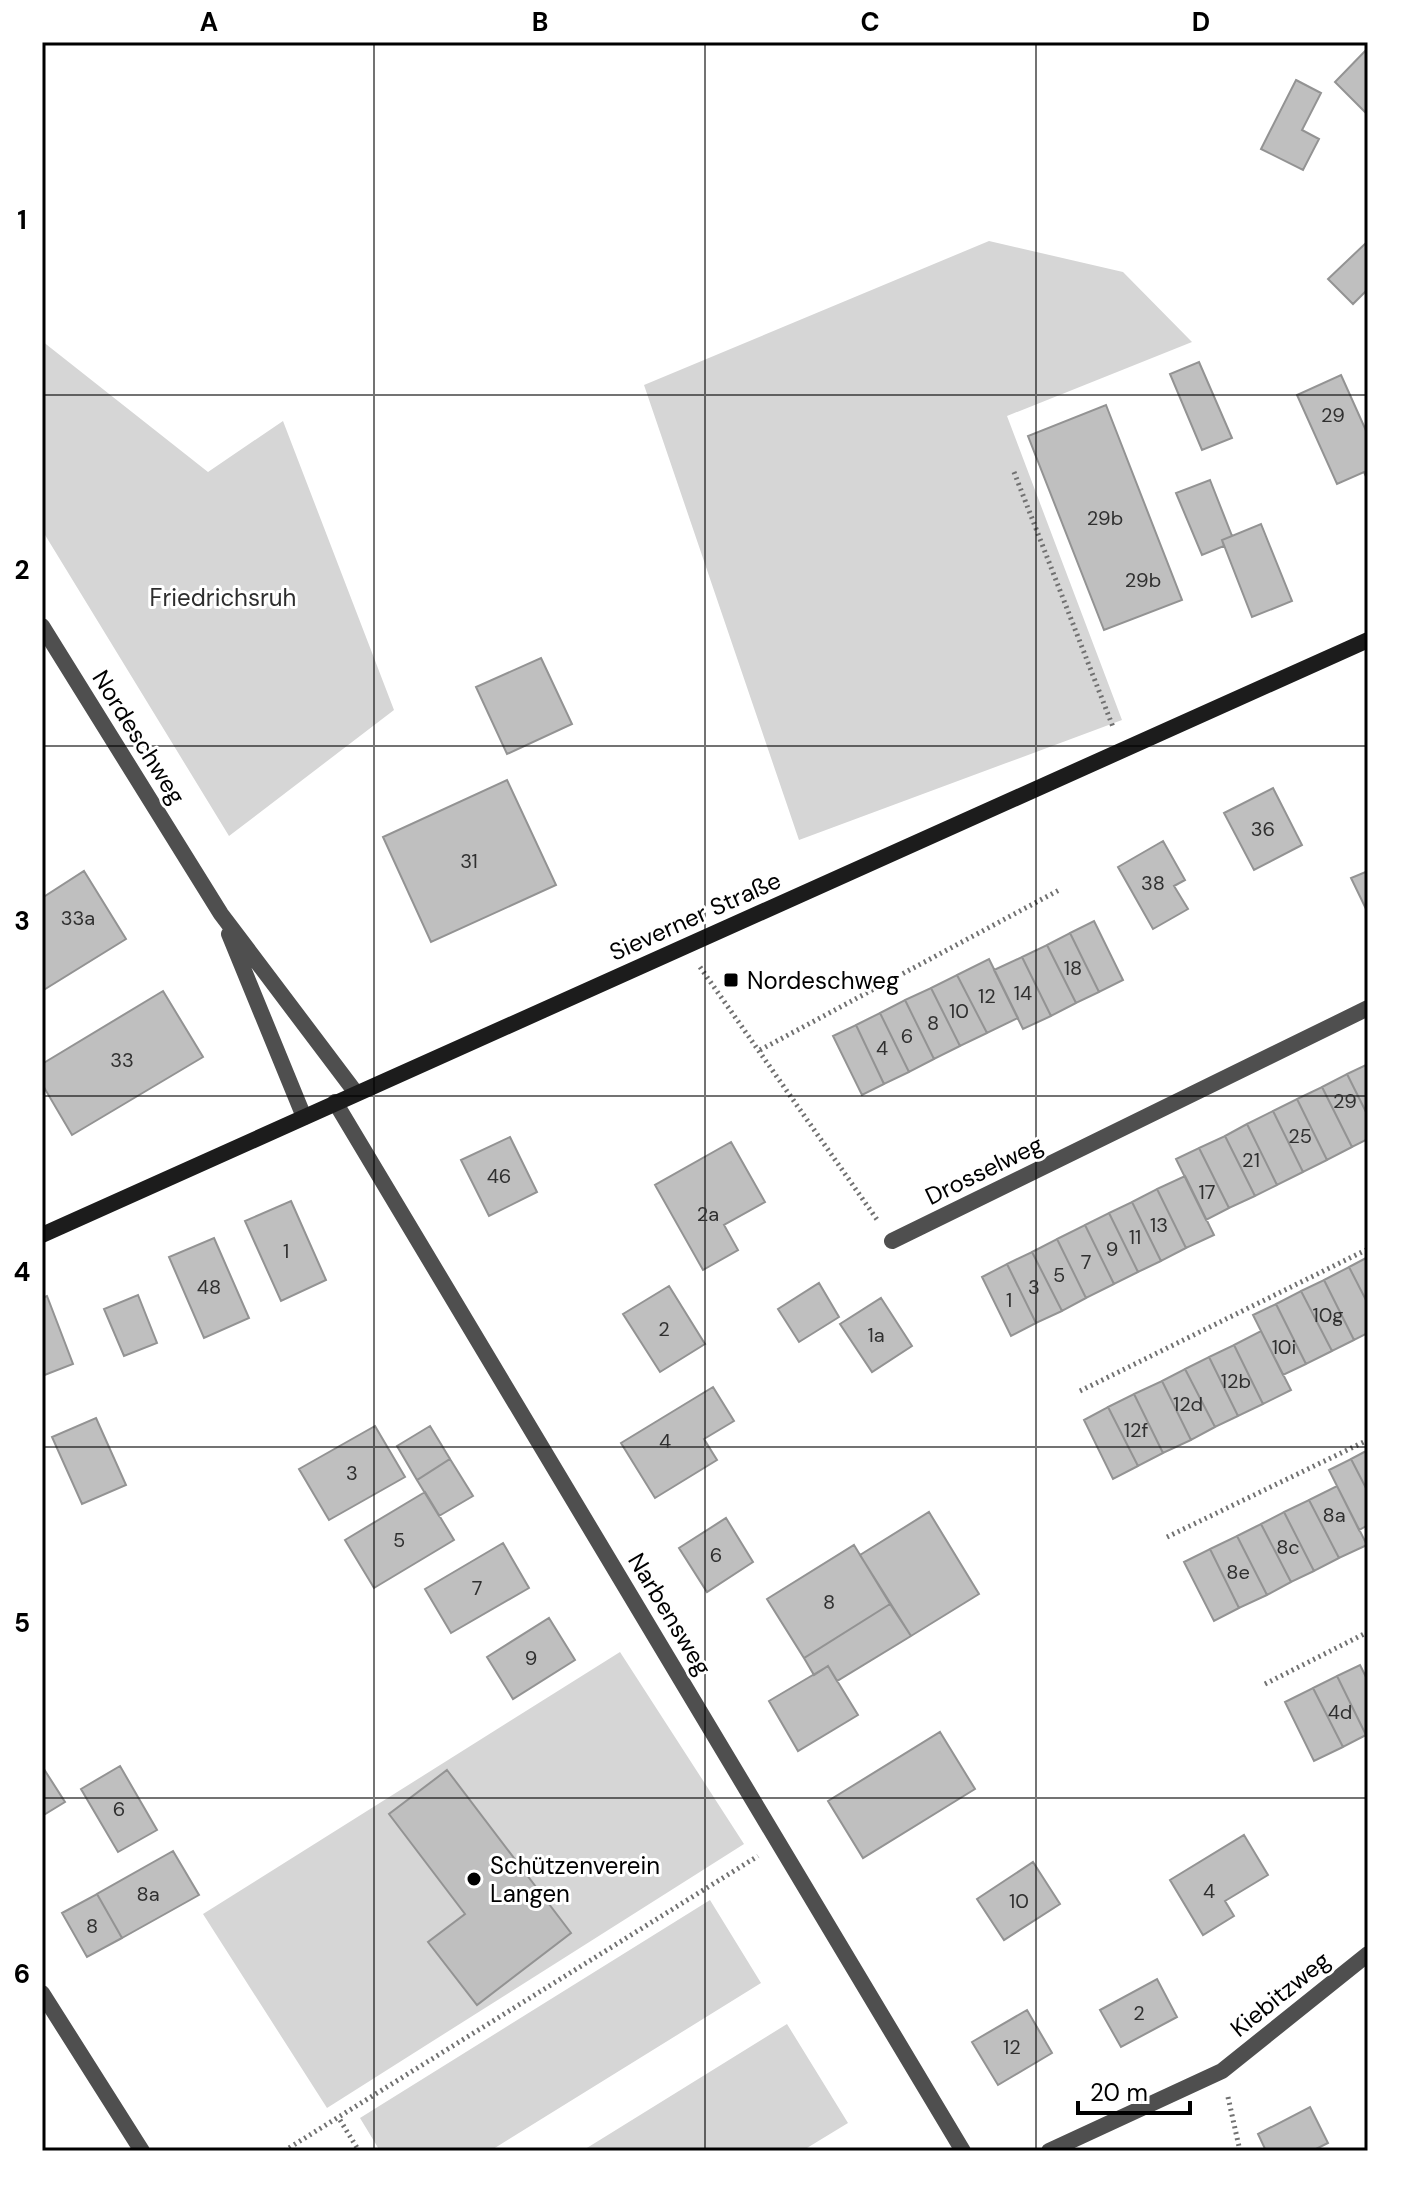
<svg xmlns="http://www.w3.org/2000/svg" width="1410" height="2193" font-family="'DM Sans',sans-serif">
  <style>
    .green { fill: #d6d6d6 }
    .building { fill: #bfbfbf; stroke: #939393; stroke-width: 2 }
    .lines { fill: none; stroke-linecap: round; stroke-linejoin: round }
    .path { stroke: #717171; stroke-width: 5; stroke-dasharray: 2 4; stroke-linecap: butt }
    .street { stroke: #4f4f4f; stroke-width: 16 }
    .secondary { stroke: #1c1c1c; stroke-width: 16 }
    .grid { fill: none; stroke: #000; stroke-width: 2; stroke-opacity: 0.55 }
    .poi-dot { fill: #000; stroke: #fff; stroke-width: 3 }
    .labels { text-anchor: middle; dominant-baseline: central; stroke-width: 6; stroke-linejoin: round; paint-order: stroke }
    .number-label { font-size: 20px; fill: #303030 }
    .park-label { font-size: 24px; fill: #2d2d2d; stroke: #fff }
    .street-label { font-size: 24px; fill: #000; stroke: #fff }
    .poi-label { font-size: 24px; fill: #000; stroke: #fff; text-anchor: start }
    .neatline { fill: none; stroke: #000; stroke-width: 3 }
    .grid-label { font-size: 26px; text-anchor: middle; font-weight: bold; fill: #000 }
  </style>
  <rect width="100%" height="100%" fill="#fff"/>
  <!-- green -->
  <path class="green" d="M989,241L1123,272L1192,342L1007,416L1122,720L799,840L644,385Z
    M42,341L208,472L283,421L394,710L229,836L42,530Z
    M620,1652L744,1844L327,2108L203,1914Z
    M710,1900L761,1983L490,2151H380L360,2118Z
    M787,2024L848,2123L802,2151H582Z"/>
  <!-- building -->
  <path class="building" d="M1368,48V115L1335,82Z
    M1296,80L1321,93L1302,130L1319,139L1303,170L1261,149Z
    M1368,241V289L1353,304L1328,279Z
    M1199,362L1232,438L1202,450L1170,374Z
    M1341,375L1368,435V481L1364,472L1337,484L1297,395Z
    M1106,405L1182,600L1104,630L1028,436Z
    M1210,480L1232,536L1222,540L1224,546L1202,555L1176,493Z
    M1261,524L1292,601L1252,617L1222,540Z
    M541,658L572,724L507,754L476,687Z
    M507,780L556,885L431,942L383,837Z
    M1273,788L1302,845L1254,870L1224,813Z
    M1163,841L1185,880L1174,886L1188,909L1153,929L1118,867Z
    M84,871L126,939L42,991V898Z
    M1368,871V913L1351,878Z
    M1094,921L1123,980L1099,992L1070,933Z
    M1070,933L1099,992L1076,1003L1047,945Z
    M1047,945L1076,1003L1051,1016L1022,957Z
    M1022,957L1051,1016L1023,1029L994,970Z
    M989,959L1018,1018L987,1033L957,975Z
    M957,975L987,1033L960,1046L931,988Z
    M931,988L960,1046L934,1059L905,1000Z
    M163,991L203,1057L72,1135L42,1084V1064Z
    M905,1000L934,1059L909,1072L880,1013Z
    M880,1013L909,1072L884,1084L856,1025Z
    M856,1025L884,1084L862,1095L833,1036Z
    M1368,1064V1116L1347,1074Z
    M1347,1074L1368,1116V1139L1352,1147L1322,1087Z
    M1322,1087L1352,1147L1327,1160L1297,1099Z
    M1297,1099L1327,1160L1303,1172L1273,1111Z
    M1273,1111L1303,1172L1277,1185L1247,1124Z
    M1247,1124L1277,1185L1255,1196L1225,1136Z
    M1225,1136L1255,1196L1229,1208L1199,1148Z
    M510,1137L537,1192L489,1216L461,1160Z
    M731,1142L765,1202L724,1225L738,1250L703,1270L655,1185Z
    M1199,1148L1229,1208L1206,1220L1176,1159Z
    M1185,1176L1214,1235L1186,1248L1157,1189Z
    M1157,1189L1186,1248L1161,1261L1132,1202Z
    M291,1201L326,1280L281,1301L245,1221Z
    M1132,1202L1161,1261L1138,1272L1109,1213Z
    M1109,1213L1138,1272L1114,1284L1085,1225Z
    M1085,1225L1114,1284L1086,1298L1057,1239Z
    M214,1238L249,1318L204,1338L169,1257Z
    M1057,1239L1086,1298L1062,1311L1032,1252Z
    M1032,1252L1062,1311L1036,1323L1007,1264Z
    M1368,1257V1304L1349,1267Z
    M1007,1264L1036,1323L1011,1336L982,1277Z
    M1349,1267L1368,1304V1333L1354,1340L1324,1280Z
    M1324,1280L1354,1340L1332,1351L1301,1291Z
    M819,1283L839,1317L799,1342L778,1309Z
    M669,1286L705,1344L660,1372L623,1314Z
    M1301,1291L1332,1351L1306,1364L1276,1304Z
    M138,1295L157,1343L124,1356L104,1309Z
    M47,1296L73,1364L42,1376V1298Z
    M881,1298L912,1346L872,1372L840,1324Z
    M1276,1304L1306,1364L1283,1375L1253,1315Z
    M1261,1331L1291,1390L1263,1404L1234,1345Z
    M1234,1345L1263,1404L1238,1416L1209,1357Z
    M1209,1357L1238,1416L1215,1427L1185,1369Z
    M1185,1369L1215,1427L1191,1440L1162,1381Z
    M1162,1381L1191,1440L1163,1453L1134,1394Z
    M713,1387L734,1421L704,1439L717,1460L655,1498L621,1443Z
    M1134,1394L1163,1453L1138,1466L1108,1407Z
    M1108,1407L1138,1466L1113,1479L1084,1420Z
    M96,1418L126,1485L82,1504L52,1437Z
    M375,1426L405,1477L329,1520L299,1469Z
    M430,1426L450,1459L417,1480L397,1446Z
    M1368,1450V1492L1351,1459Z
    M450,1459L473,1496L439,1516L417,1480Z
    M1351,1459L1368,1492V1525L1359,1530L1329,1470Z
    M1337,1486L1367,1545L1339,1558L1309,1500Z
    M425,1492L454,1540L374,1588L345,1540Z
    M1309,1500L1339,1558L1314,1571L1284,1512Z
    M929,1512L979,1594L911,1636L860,1555Z
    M1284,1512L1314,1571L1291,1582L1261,1524Z
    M726,1518L753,1562L707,1592L679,1548Z
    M1261,1524L1291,1582L1267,1595L1237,1536Z
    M1237,1536L1267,1595L1239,1608L1210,1549Z
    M503,1543L529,1588L451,1633L425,1589Z
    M854,1545L890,1604L804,1658L767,1599Z
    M1210,1549L1239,1608L1214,1621L1184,1562Z
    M890,1604L911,1636L837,1681L828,1666L814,1675L804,1658Z
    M549,1618L575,1660L513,1699L487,1657Z
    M1360,1665L1368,1681L1366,1735L1337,1676Z
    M828,1666L858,1715L798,1751L769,1701Z
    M1337,1676L1366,1735L1343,1747L1313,1688Z
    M1313,1688L1343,1747L1314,1761L1285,1702Z
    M940,1732L975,1789L863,1858L828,1801Z
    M42,1766L65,1802L42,1816Z
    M120,1766L157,1830L118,1852L81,1789Z
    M447,1770L571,1933L477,2005L428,1942L465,1914L389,1814Z
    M1244,1835L1268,1875L1225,1901L1234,1916L1203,1935L1170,1880Z
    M173,1851L199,1895L122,1938L97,1894Z
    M1033,1862L1060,1904L1004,1940L977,1899Z
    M97,1894L122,1938L87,1957L62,1913Z
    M1157,1979L1177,2017L1121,2047L1100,2010Z
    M1027,2010L1052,2053L998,2085L972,2042Z
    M1310,2107L1328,2143L1312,2151H1266L1258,2134Z"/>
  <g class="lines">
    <!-- path -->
    <path class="path" d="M1014,472L1113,727
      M700,967L878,1221
      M760,1050L1061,889
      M1080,1391L1368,1249
      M1167,1537L1368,1440
      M1265,1684L1368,1632
      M1228,2097L1240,2151
      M340,2120L359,2151
      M284,2151L758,1856"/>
    <!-- street -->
    <path class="street" d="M42,626L221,914L356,1093
      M229,934L304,1117
      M335,1102L963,2151
      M892,1241L1368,1008
      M42,1993L142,2151
      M1049,2151L1222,2071L1368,1954"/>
    <!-- secondary -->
    <path class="secondary" d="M42,1235L1368,640"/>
  </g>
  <!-- grid -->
  <path class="grid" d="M374,42V2151M705,42V2151M1036,42V2151M42,395H1368M42,746H1368M42,1096H1368M42,1447H1368M42,1798H1368"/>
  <!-- markers -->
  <g class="poi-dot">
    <rect x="723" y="972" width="16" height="16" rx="4"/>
    <circle cx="474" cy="1879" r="8"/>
  </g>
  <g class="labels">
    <!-- number labels -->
    <g class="number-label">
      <text x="1333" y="415">29</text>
      <text x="1105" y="518">29b</text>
      <text x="1143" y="580">29b</text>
      <text x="1263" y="829">36</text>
      <text x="469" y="861">31</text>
      <text x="1153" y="883">38</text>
      <text x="78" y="918">33a</text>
      <text x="1073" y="968">18</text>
      <text x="1023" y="993">14</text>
      <text x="987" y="996">12</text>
      <text x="959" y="1011">10</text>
      <text x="933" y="1023">8</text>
      <text x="907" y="1036">6</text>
      <text x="882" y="1048">4</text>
      <text x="122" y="1060">33</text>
      <text x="1345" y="1101">29</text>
      <text x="1300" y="1136">25</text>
      <text x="1251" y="1160">21</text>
      <text x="499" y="1176">46</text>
      <text x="1207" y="1192">17</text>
      <text x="708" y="1214">2a</text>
      <text x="1159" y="1225">13</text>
      <text x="1135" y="1237">11</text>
      <text x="1112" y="1249">9</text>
      <text x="286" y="1251">1</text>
      <text x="1086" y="1262">7</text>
      <text x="1059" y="1275">5</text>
      <text x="209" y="1287">48</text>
      <text x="1034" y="1287">3</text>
      <text x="1009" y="1300">1</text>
      <text x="1328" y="1315">10g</text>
      <text x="664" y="1329">2</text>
      <text x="876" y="1335">1a</text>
      <text x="1284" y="1347">10i</text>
      <text x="1236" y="1381">12b</text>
      <text x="1188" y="1404">12d</text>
      <text x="1136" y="1430">12f</text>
      <text x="665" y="1441">4</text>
      <text x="352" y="1473">3</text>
      <text x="1334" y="1515">8a</text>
      <text x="399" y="1540">5</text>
      <text x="1288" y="1547">8c</text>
      <text x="716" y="1555">6</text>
      <text x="1238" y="1572">8e</text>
      <text x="477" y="1588">7</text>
      <text x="829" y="1602">8</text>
      <text x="531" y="1658">9</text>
      <text x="1340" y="1712">4d</text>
      <text x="119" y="1809">6</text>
      <text x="1209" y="1891">4</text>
      <text x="148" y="1894">8a</text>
      <text x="1019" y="1901">10</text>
      <text x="92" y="1926">8</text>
      <text x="1139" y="2013">2</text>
      <text x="1012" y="2047">12</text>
    </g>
    <!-- park labels -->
    <g class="park-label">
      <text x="223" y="597">Friedrichsruh</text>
    </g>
    <!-- street labels -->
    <g class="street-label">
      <text transform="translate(139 737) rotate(58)">Nordeschweg</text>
      <text transform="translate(695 916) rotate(-24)">Sieverner Straße</text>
      <text transform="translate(984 1170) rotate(-26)">Drosselweg</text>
      <text transform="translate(670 1614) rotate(59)">Narbensweg</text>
      <text transform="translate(1280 1994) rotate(-39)">Kiebitzweg</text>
    </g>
    <!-- poi labels -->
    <g class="poi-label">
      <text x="747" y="980">Nordeschweg</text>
      <text x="490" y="1865">Schützenverein<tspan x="490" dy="28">Langen</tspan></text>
    </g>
  </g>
  <!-- border -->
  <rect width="1410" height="2193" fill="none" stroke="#ffffff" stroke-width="88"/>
  <!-- scale -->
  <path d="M1078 2101v12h112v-12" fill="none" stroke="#000000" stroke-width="4"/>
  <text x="1090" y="2101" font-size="24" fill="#000000" stroke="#ffffff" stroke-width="6" paint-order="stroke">20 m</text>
  <rect x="44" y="44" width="1322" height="2105" class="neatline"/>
  <g class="grid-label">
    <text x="209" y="31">A</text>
    <text x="540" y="31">B</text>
    <text x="870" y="31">C</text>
    <text x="1201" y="31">D</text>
    <text x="22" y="229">1</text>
    <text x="22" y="579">2</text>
    <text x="22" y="930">3</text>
    <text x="22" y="1281">4</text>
    <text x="22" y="1632">5</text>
    <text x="22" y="1983">6</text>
  </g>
</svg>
